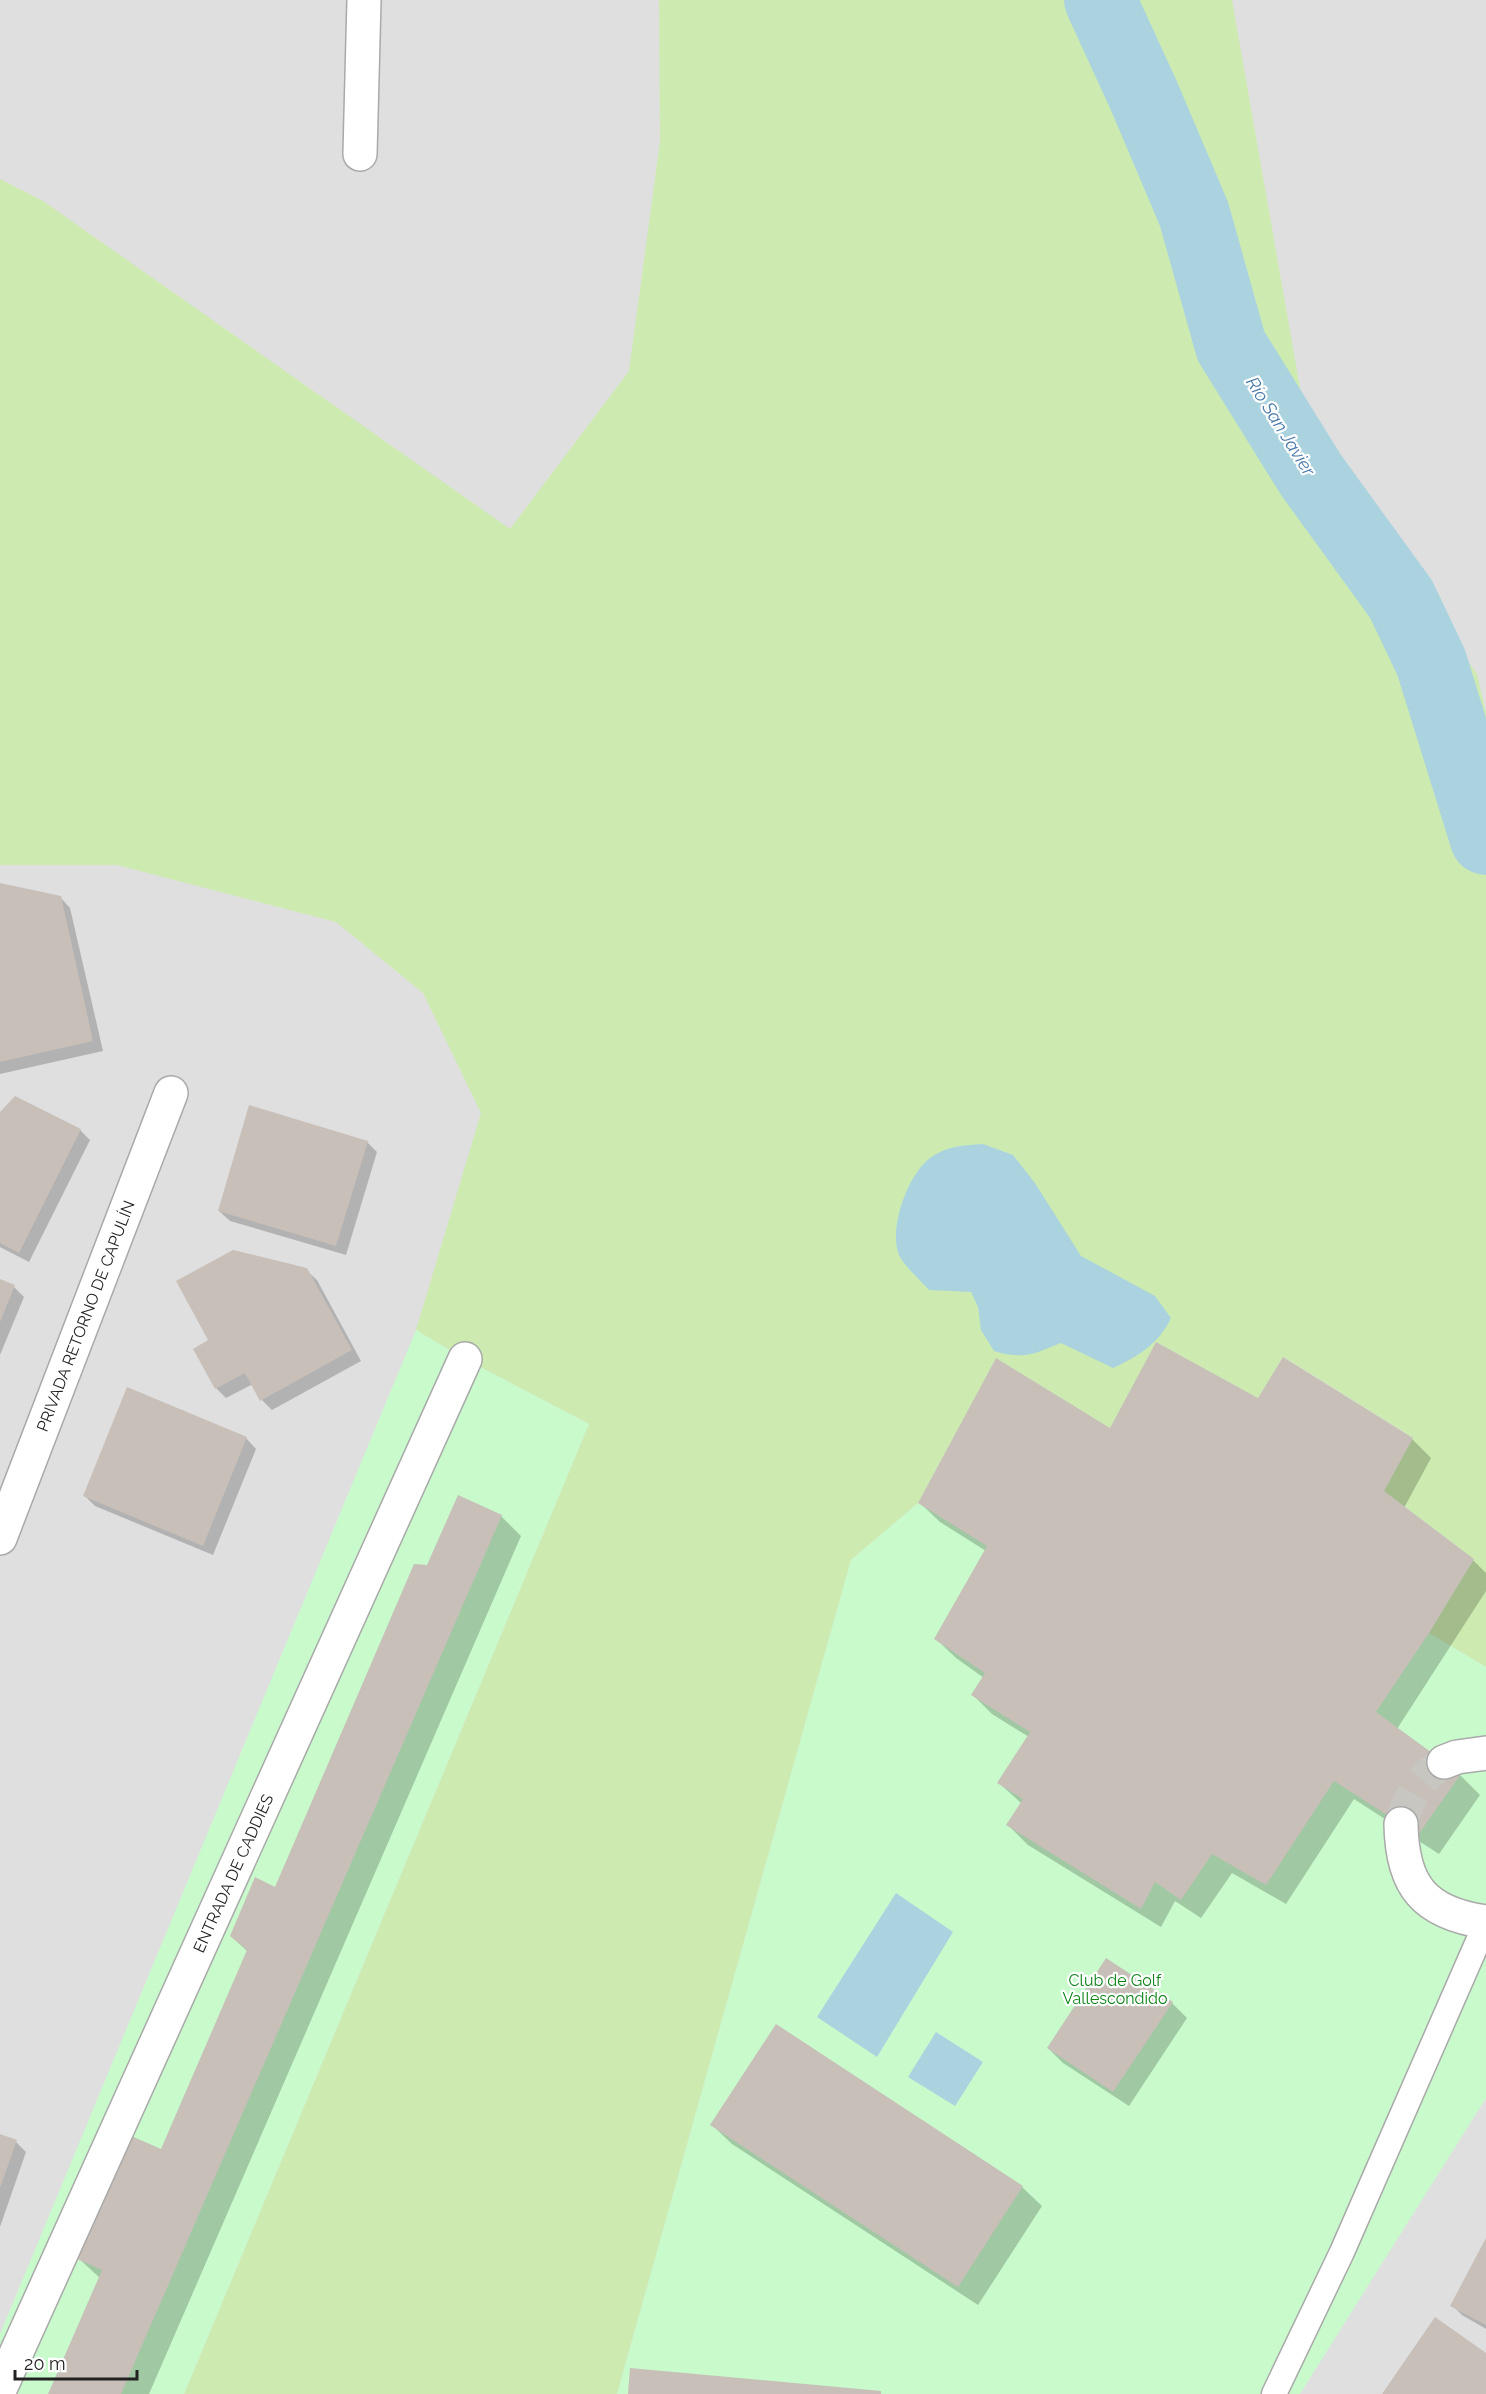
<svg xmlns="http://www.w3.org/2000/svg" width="1486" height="2394" font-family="Raleway,sans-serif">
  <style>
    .residential { fill: #e0dfdf }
    .grass { fill: #cdebb0 }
    .park { fill: #c8facc }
    .water { fill: #aad3df }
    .shadow { fill: #0003 }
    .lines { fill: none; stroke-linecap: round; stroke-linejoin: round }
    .river { stroke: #aad3df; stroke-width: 72 }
    .building { fill: #c7bfb8 }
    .tertiary-tunnel { stroke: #c8c6c1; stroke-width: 33; stroke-dasharray: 33 16; stroke-linecap: butt }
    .service-casing { stroke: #a9a9a9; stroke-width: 27 }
    .minor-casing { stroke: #a9a9a9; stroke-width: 36 }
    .tertiary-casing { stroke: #a9a9a9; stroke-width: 36 }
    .service { stroke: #fff; stroke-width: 24 }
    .minor { stroke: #fff; stroke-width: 33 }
    .tertiary { stroke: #fff; stroke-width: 33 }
    .labels { text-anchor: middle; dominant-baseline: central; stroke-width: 4.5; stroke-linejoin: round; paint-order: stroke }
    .street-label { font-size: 16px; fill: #222; stroke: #fff }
    .park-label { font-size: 16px; fill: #0c8416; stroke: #fff }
    .water-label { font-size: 18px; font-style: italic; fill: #4a7aab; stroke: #fff }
  </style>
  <rect width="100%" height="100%" fill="#f2efe9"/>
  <!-- residential -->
  <path class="residential" d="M0,0H1486V2394H0Z"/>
  <!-- grass -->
  <path class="grass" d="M659,0H1232L1303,405L1400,566L1477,674L1486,713V1667L1429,1633L1384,1491L1412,1437L1284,1357L1258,1398L1110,1428L996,1359L918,1503L851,1560L617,2394H184L589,1424L465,1359L416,1330L481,1113L423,993L336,922L117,865H0V179L43,201L510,529L629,371L660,141Z"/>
  <!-- park -->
  <path class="park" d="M416,1330L465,1359L589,1424L184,2394H0V2334Z
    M1156,1342L1258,1398L1283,1357L1413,1438L1384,1491L1474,1559L1429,1633L1486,1667V2098L1300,2394H617L851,1560L918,1503L996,1358L1110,1428Z"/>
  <!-- water -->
  <path class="water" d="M983,1144L1013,1155L1035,1183L1081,1256L1155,1296L1171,1318C1159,1344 1137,1357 1113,1368L1061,1343C1034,1354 1023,1360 994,1351L981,1330L978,1307L971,1292L929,1290C920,1280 905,1267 899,1255C888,1229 908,1174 930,1158C946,1146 964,1145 983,1144Z
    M896,1893L953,1932L877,2057L817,2017Z
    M936,2032L983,2062L955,2106L908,2077Z"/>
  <!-- shadow -->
  <path class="shadow" d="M0,884L60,897L70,908L103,1051L0,1074Z
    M0,1114L80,1130L90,1140L29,1262L0,1247Z
    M367,1142L377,1152L346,1255L230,1221L219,1211Z
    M306,1270L317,1280L361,1361L272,1410L262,1400L253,1384L226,1398L216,1388Z
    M0,1281L14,1287L24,1297L0,1355Z
    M1259,1400L1412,1439L1431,1458L1404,1508L1473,1560L1486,1573V1591L1397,1729L1460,1775L1480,1795L1439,1854L1354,1799L1286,1904L1232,1873L1201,1918L1175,1901L1161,1927L1028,1845L1008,1825L1022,1804L999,1783L1029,1737L992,1714L973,1695L984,1678L956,1658L936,1639L986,1551L940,1522L920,1503L1111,1430Z
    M246,1438L256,1449L213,1555L95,1506L85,1496Z
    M458,1497L501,1516L521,1536L149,2394H50L100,2278L77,2257L162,2151L248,1952L231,1936L276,1889L428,1567Z
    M1172,2003L1187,2018L1129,2106L1063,2063L1048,2048Z
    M712,2125L1022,2187L1042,2206L978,2305L732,2144Z
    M0,2136L16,2142L26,2152L0,2227Z
    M1486,2241V2329L1462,2315L1452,2305Z"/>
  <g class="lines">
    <!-- river -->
    <path class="river" d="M1100,0L1144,96L1194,214L1231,346L1311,475L1401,599L1431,662L1486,839"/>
  </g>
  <!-- building -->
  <path class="building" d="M0,883L61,896L93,1041L0,1062Z
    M15,1096L81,1129L19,1253L0,1243V1112Z
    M249,1105L368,1141L336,1246L218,1211Z
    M233,1250L307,1268L352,1350L260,1401L245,1373L215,1389L193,1349L208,1340L176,1281Z
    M0,1279L15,1285L0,1322Z
    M1156,1342L1258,1398L1283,1357L1413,1438L1384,1491L1474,1559L1429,1633L1376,1712L1461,1774L1418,1835L1334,1781L1266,1885L1212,1854L1181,1900L1155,1882L1141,1909L1006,1825L1023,1799L997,1783L1030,1732L971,1695L985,1673L934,1639L987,1546L918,1503L996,1358L1110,1428Z
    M127,1387L247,1437L203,1546L83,1496Z
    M458,1495L502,1515L121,2394H48L102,2270L75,2258L129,2135L161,2149L247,1950L230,1936L255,1877L275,1887L414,1564L427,1565Z
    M1106,1958L1173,2002L1113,2092L1047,2048Z
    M776,2024L1023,2186L958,2287L710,2125Z
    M0,2134L17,2140L0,2188Z
    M1486,2238V2325L1450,2306Z
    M1435,2317L1486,2353V2394H1382Z
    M630,2368L881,2391V2394H628Z"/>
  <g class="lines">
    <!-- tertiary-tunnel -->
    <path class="tertiary-tunnel" d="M1401,1824C1410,1795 1418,1780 1444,1762"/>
    <!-- service casing -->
    <g class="service-casing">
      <path id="service" d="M1274,2394L1342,2252L1486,1923"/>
    </g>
    <!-- minor casing -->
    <g class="minor-casing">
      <g id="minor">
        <path d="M360,154L364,0"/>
        <path id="s1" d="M0,1538L171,1093"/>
        <path id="s2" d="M0,2389L465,1359"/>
      </g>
    </g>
    <!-- tertiary casing -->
    <g class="tertiary-casing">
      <path id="tertiary" d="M1444,1762L1457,1757L1486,1753
        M1401,1824C1402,1886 1424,1913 1486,1922"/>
    </g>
    <!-- service -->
    <use href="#service" class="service"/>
    <!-- minor -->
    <use href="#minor" class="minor"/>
    <!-- tertiary -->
    <use href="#tertiary" class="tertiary"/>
  </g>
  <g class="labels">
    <!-- street labels -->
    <g class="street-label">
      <text stroke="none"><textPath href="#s1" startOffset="238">PRIVADA RETORNO DE CAPULÍN</textPath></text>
      <text stroke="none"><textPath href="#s2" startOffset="566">ENTRADA DE CADDIES</textPath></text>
    </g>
    <!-- park labels -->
    <g class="park-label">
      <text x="1115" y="1980">Club de Golf<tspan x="1115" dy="18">Vallescondido</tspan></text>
    </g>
    <!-- water labels -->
    <g class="water-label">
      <text transform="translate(1281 426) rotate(58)">Río San Javier</text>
    </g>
  </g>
  <!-- scale -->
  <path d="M15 2370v9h122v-9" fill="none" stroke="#222222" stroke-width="3"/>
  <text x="24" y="2370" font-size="18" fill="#222222" stroke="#ffffff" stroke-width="4.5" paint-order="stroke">20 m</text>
</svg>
